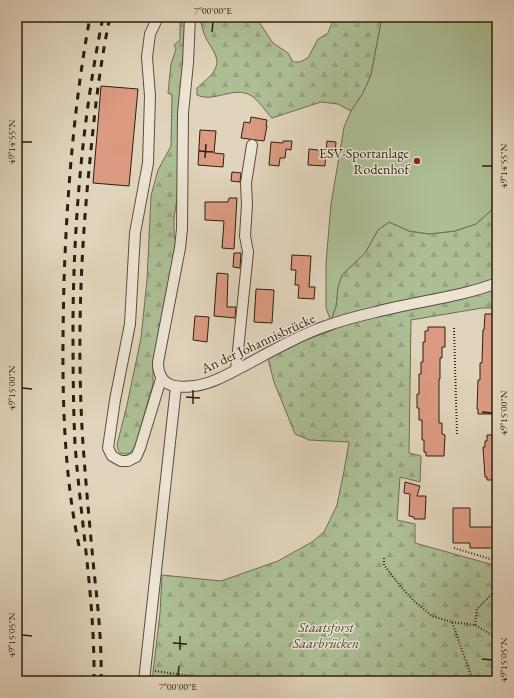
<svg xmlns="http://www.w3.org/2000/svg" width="514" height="698" font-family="'EB Garamond',serif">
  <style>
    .forest { fill: url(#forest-firs); stroke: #6e6e52 }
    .garden { fill: #adbe95; stroke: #6e6e52 }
    .building { fill: #db9a81; stroke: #2f1f0e }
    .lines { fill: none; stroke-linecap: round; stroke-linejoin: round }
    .minor-casing { stroke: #5c4c3a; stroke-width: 12 }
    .path { stroke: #2f1f0e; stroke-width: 2; stroke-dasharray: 1 2; stroke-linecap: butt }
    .minor { stroke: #ece3d3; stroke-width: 10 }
    .rail { stroke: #2f1f0e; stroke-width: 3; stroke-dasharray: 7 7; stroke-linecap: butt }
    .ticks { fill: none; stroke: #2f1f0e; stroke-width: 1.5 }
    .poi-dot { fill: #8f2418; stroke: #ece3d3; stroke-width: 1.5 }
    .labels { text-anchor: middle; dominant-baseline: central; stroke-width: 3; stroke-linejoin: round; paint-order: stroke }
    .poi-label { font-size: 14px; fill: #2f1f0e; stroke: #ece3d3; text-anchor: end }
    .street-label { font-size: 14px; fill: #2f1f0e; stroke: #ece3d3 }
    .park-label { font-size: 14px; font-style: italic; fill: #4e4730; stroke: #ece3d3 }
    .neatline { fill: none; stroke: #2f1f0e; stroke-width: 1.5 }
    .ticks-label { font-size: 10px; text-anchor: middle; fill: #2f1f0e }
  </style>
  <defs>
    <pattern id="forest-firs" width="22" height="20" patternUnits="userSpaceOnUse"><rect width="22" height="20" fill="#adbe95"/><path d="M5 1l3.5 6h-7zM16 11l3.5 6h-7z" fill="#95a37f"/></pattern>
  </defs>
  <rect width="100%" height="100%" fill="#e1d4bc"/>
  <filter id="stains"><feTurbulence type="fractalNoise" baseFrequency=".005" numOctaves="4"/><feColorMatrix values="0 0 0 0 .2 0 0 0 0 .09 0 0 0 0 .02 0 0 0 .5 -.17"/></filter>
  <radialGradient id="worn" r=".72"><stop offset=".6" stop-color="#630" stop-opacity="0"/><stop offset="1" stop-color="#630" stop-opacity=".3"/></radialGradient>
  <!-- forest -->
  <path class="forest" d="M200,17H246L250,22H259L273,43L288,53L293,62H300L308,58L318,39L328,33L334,17H382L371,75L363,93L351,111L338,104L321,102L272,118C266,112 257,98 250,95C233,86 214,103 197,95V88C203,82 213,76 216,67C220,57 210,47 206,38C203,32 201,24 200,17Z
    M180,19H185L177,199L174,218V235L176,242L170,278L153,364V384L136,443L133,450L128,454C121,454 118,453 117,445L127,405L141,338L147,280L151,196L158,170L171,146L172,95L168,93L171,64L176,49L174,45L180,40Z
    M497,205V308H482L411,320L409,453L421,456L420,482L400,477L397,520L415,524V543L497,566V681H152L160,613L162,575L221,581L278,561L312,542L324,532L337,505L344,471L349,442L309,440L295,434L274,382L268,359L298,343L335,329L332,318L336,306L338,287L342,275L365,253L378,230L389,222L409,231L429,234L455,231L476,224Z"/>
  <!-- garden -->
  <path class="garden" d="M382,17H497V205L476,224L455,231L429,234L409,231L389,222L378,230L365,253L342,275L338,287L336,306L332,318L330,319L326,308V263L331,204L340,151L344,127L351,111L363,93L371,75Z"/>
  <!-- building -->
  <path class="building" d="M101,86L138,89L129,186L93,183Z
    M251,117L267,120L266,126H267L264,141L241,138L244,122L250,123Z
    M200,130L216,131L214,153L224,154L223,167L198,165Z
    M283,141H292L291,150L286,149L285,158H280L279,166L269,165L271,142L283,143Z
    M327,141L336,142L335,153L326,152L325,166L308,165L309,149L326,151Z
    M232,172L241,173L240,182L231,181Z
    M229,198H237L234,249L222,248L224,221L205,220V202H228Z
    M234,253H241L240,268L233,267Z
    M292,255L311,256L309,287H315L314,299L298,298L299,285H295L296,270H291Z
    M217,273L228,274L227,307H236L235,318L214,316Z
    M256,289L274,290L272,323L254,322Z
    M485,314H497L496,414H478V409H477L478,380H480V363H482L483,330H484Z
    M195,316L209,317L207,342L193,340Z
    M428,327H445V347H442V358H440V379H439V423H442V434L445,435L444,456H426V452H424V440H422V420H419V408H417V394H419V374H421V362H423V342H425V331H428Z
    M487,435H497V480H487V477H485L483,447H485V441H487Z
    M405,482L420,486L417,496H426L425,519H414V517L409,516L410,494L404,493Z
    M453,508H470V527H497V548H470V543H453Z"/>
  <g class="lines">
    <!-- minor casing -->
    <g class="minor-casing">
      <path id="minor" d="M158,17L150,34L147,57L150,96L148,163L135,233L130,324L115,400L108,448L112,456L121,461H128L136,457L140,448L161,379
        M190,17L188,63L183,113L182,229L180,248L158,362C158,385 173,389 194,386C212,384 228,374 244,366C270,352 295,337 323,327C340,321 358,316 376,312C417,301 457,298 497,283
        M236,370L248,252L245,236L247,205L246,183L252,145
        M144,681L176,387"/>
    </g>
    <!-- path -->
    <path class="path" d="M454,328L457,435
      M454,548L497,561
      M384,558V565L401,587L415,602L432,616L452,622L473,681
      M452,622L475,625L497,638
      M475,625L477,609L497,589
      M155,671L228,681"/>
    <!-- minor -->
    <use href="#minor" class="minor"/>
    <!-- rail -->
    <path class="rail" d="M79,546C61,460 62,369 64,281C67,193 74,104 90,17
      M94,681C95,602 81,523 75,444C73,402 73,359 73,317C74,217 83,115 103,17
      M101,681C102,644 98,608 94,571C90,529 86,486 83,444C77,352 80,261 89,170C94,118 99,68 110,17"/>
  </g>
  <!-- ticks -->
  <path class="ticks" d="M212,32L213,22M22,142H32M199,151L213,152M205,158L206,144M482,166H492M22,388L32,389M186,397L200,398M193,404V390M482,412L492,413M22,635L32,636M173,643L187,644M180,650V636M482,659L492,660M178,676L179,666"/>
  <!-- markers -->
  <circle class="poi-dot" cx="417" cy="161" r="4"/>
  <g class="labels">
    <!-- poi labels -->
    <g class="poi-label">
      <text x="409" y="153">ESV-Sportanlage<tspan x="409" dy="16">Rodenhof</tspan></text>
    </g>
    <!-- street labels -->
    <g class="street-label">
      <text transform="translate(258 343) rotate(-25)">An der Johannisbrücke</text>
    </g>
    <!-- park labels -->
    <g class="park-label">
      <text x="326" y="627">Staatsforst<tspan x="326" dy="16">Saarbrücken</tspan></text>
    </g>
  </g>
  <!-- margin -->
  <rect width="514" height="698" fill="none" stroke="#e1d4bc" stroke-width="44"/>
  <rect x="22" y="22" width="470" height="654" class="neatline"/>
  <g class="ticks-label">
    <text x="213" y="14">7°00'00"E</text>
    <text transform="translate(11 142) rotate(-90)" y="4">49°14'55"N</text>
    <text transform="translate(503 166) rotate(-90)" y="4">49°14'55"N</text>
    <text transform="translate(11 388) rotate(-90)" y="4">49°15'00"N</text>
    <text transform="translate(503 413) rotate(-90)" y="4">49°15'00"N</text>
    <text transform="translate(11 635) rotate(-90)" y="4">49°15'05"N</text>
    <text transform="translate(503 660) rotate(-90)" y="4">49°15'05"N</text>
    <text x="178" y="690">7°00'00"E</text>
  </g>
  <rect width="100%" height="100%" filter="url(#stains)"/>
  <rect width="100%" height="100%" fill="url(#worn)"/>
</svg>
